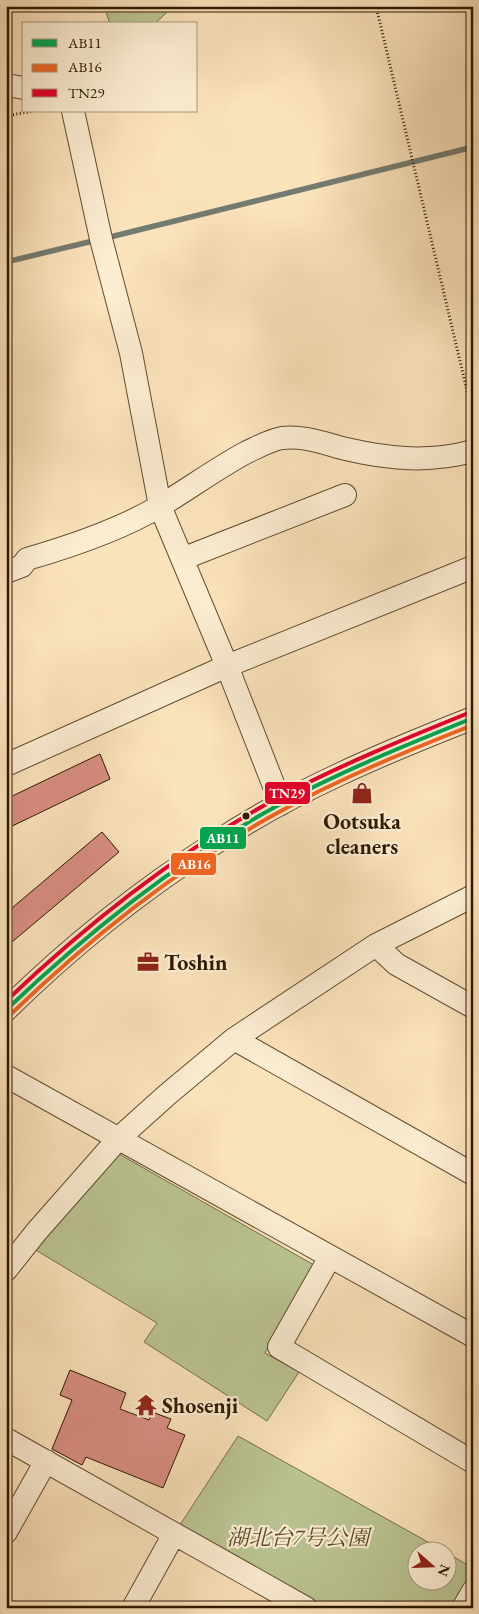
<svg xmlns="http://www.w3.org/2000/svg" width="479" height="1614" font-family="'EB Garamond','Noto Serif JP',serif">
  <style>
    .green { fill: #bbc493; stroke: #746e4a }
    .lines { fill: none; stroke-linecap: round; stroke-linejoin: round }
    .stream { stroke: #747b70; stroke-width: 5.5 }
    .building { fill: #da8e83; stroke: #2e1900 }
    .minor-casing { stroke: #614c2f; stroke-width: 24 }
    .path { stroke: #2e1900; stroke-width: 3; stroke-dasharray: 1 2.5; stroke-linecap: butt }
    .minor { stroke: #fcedd3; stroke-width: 22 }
    .bus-1-casing { stroke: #fcedd3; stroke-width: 8 }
    .bus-2-casing { stroke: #fcedd3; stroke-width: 8 }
    .bus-3-casing { stroke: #fcedd3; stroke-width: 8 }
    .bus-1 { stroke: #00a651; stroke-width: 4 }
    .bus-2 { stroke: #f26522; stroke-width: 4 }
    .bus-3 { stroke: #e4002b; stroke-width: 4 }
    .bus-dot { fill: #2e1900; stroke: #fcedd3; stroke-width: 2 }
    .labels { text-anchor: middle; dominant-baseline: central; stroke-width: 4.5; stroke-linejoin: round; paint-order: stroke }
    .poi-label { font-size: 22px; font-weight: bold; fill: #2e1900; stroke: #fcedd3; text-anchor: start }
    .park-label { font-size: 22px; font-style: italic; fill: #584c2c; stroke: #fcedd3 }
    .line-badge { stroke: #fcedd3; stroke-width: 2 }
    .badge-label { font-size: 14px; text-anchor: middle; font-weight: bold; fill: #fff }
  </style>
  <rect width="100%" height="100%" fill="#fbe3bc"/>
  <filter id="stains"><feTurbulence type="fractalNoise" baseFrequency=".004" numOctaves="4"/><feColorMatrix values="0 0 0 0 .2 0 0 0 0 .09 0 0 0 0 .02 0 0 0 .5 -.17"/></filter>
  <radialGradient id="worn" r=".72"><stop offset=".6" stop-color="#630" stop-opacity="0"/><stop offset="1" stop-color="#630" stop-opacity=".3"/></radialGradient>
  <!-- green -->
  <path class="green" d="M104,6H174L154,24H110Z
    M119,1154L314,1265L265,1353L299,1372L267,1421L144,1342L157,1323L34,1249Z
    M238,1436L444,1551L416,1552V1582H446L447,1553L473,1568V1591L463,1608H306L174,1534Z"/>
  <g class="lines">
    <!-- stream -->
    <path class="stream" d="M106,238L473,147
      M6,262L97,240"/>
  </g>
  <!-- building -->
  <path class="building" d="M100,754L110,779L6,829V799Z
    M102,832L119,852L6,947V913Z
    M70,1370L126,1393L120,1409L149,1420L152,1412L171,1419L167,1428L185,1435L163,1488L86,1457L82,1465L52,1449L72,1400L60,1395Z"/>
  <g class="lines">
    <!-- minor casing -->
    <g class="minor-casing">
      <path id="minor" d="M6,85L24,88
        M73,111L101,239L131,353L160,506L227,666L281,804
        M182,559L345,495
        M6,572L22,566L27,559C72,546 120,530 160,506C190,488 217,468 247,452C258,447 270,440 282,438C303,435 326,444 346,449C389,459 429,463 473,451
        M6,765L227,666L473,567
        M376,945L396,964L473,1007
        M6,1010C69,948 140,891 215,843C293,791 386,752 473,718
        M234,1039L473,1174
        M6,1076L473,1336
        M330,1257L279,1347L473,1462
        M6,1270L37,1231L119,1138L168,1094L234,1039L376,945L473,896
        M6,1439L306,1608
        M6,1532L46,1461
        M133,1608L174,1534
        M463,1608L473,1591"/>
    </g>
    <!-- path -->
    <path class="path" d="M376,6L473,416
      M6,116L33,111"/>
    <!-- minor -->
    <use href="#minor" class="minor"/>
    <!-- bus-1 casing -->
    <g class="bus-1-casing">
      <path id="bus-1" d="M6,1010C88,932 177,861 275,807C339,772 406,745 473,718"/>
    </g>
    <!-- bus-2 casing -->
    <g class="bus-2-casing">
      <path id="bus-2" d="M10,1015C91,937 180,866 279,812C341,778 407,751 473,725"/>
    </g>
    <!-- bus-3 casing -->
    <g class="bus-3-casing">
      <path id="bus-3" d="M6,1001C87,924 176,853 274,800C338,766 404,739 471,712"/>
    </g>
    <!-- bus-1 -->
    <use href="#bus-1" class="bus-1"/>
    <!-- bus-2 -->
    <use href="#bus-2" class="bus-2"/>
    <!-- bus-3 -->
    <use href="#bus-3" class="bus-3"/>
  </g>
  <!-- icons -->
  <defs>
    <g id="shop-bare" transform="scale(1.725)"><path d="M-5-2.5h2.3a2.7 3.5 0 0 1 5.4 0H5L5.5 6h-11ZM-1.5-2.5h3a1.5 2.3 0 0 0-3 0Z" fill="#8f2418" stroke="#fcedd3" stroke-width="2.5" paint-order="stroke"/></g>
    <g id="office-bare" transform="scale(1.725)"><path d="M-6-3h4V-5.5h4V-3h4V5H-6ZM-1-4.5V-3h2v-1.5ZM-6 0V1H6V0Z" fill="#8f2418" stroke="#fcedd3" stroke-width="2.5" paint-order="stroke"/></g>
    <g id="temple-bare" transform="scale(1.725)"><path d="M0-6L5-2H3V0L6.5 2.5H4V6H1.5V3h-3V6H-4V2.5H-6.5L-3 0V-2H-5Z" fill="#8f2418" stroke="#fcedd3" stroke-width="2.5" paint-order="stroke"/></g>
  </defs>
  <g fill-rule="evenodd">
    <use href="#shop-bare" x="362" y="793"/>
    <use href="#office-bare" x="148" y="962"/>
    <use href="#temple-bare" x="146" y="1405"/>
  </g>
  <!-- markers -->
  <circle class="bus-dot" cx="246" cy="816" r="4.5"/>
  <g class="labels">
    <!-- poi labels -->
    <g class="poi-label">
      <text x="362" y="821" text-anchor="middle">Ootsuka<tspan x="362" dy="25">cleaners</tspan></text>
      <text x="164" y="962">Toshin</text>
      <text x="162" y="1405">Shosenji</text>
    </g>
    <!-- park labels -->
    <g class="park-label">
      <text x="298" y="1537">湖北台7号公園</text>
    </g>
  </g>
  <g class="line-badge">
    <rect x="264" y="781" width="47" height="24" rx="5" fill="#e4002b"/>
    <rect x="199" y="826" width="48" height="24" rx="5" fill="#00a651"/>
    <rect x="170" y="852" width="47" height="24" rx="5" fill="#f26522"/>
  </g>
  <g class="badge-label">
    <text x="287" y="798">TN29</text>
    <text x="223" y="843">AB11</text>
    <text x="194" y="869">AB16</text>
  </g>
  <!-- margin -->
  <rect width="479" height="1614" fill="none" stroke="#fbe3bc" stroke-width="25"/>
  <rect x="8" y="8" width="464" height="1599" fill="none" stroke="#2e1900" stroke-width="2.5"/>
  <rect x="12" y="12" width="454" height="1589" fill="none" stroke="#2e1900"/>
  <!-- legend -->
  <rect x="22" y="22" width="175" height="90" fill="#fcedd3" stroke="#aa987f"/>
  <rect x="32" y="39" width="25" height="8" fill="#00a651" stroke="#aa987f"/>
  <text x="68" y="48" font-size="15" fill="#2e1900">AB11</text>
  <rect x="32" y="64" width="25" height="8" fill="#f26522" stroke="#aa987f"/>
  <text x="68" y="72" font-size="15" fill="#2e1900">AB16</text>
  <rect x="32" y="89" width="25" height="8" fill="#e4002b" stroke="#aa987f"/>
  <text x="68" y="98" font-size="15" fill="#2e1900">TN29</text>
  <!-- north arrow -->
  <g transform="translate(432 1566) rotate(110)"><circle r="24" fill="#fcedd3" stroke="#aa987f"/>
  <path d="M0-4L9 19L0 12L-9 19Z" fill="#8f2418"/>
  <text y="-8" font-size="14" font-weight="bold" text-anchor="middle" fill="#2e1900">N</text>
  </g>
  <rect width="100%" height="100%" filter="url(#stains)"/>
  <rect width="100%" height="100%" fill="url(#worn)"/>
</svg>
